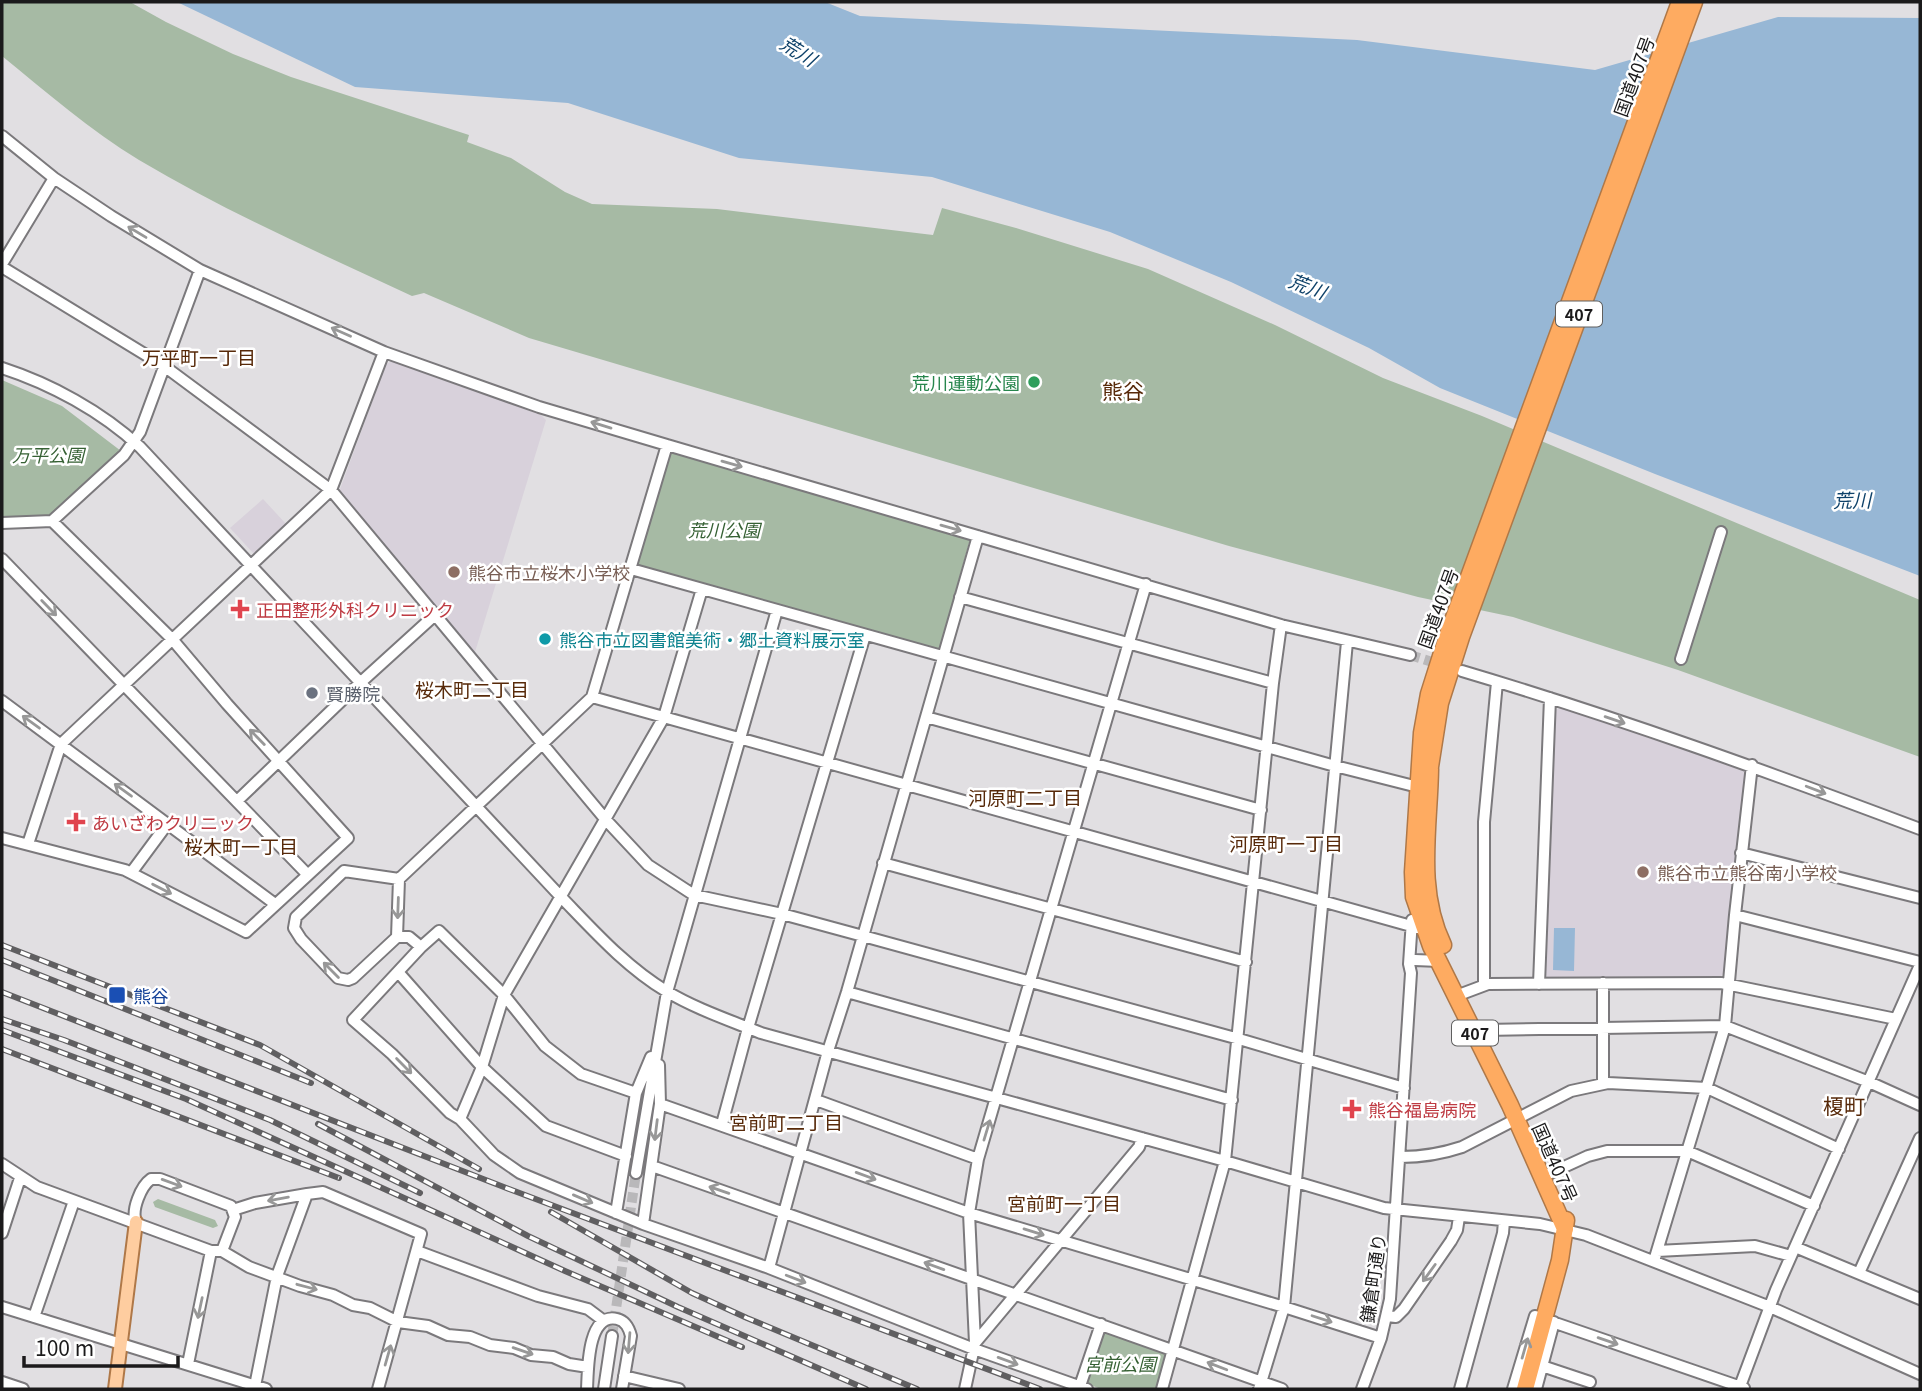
<svg xmlns="http://www.w3.org/2000/svg" width="1922" height="1391" font-family="Georgia,'Noto Sans JP',serif">
  <style>
    .built { fill: #d8d1db }
    .green { fill: #a6baa4 }
    .water { fill: #97b7d5 }
    .lines { fill: none; stroke-linecap: round; stroke-linejoin: round }
    .minor-tunnel { stroke: #b9b8ba; stroke-width: 10; stroke-dasharray: 10 5; stroke-linecap: butt }
    .minor-casing { stroke: #7b797c; stroke-width: 14 }
    .major-casing { stroke: #af7848; stroke-width: 16 }
    .highway-casing { stroke: #af7848; stroke-width: 19 }
    .minor { stroke: #fff; stroke-width: 10 }
    .major { stroke: #fecda0; stroke-width: 12 }
    .highway { stroke: #feab61; stroke-width: 16 }
    .rail-casing { stroke: #605f61; stroke-width: 6 }
    .rail { stroke: #fff; stroke-width: 3.5; stroke-dasharray: 10; stroke-linecap: butt }
    .oneway { stroke: #989898 }
    .leisure-dot { fill: #2e9e5b; stroke: #fff; stroke-width: 2.5 }
    .education-dot { fill: #8d6e63; stroke: #fff; stroke-width: 2.5 }
    .health-dot { fill: #e0444e; stroke: #fff; stroke-width: 2.5 }
    .culture-dot { fill: #0f9aa8; stroke: #fff; stroke-width: 2.5 }
    .worship-dot { fill: #6b7280; stroke: #fff; stroke-width: 2.5 }
    .transit-dot { fill: #1a4fb4; stroke: #fff; stroke-width: 2.5 }
    .labels { text-anchor: middle; dominant-baseline: central; stroke-width: 5; stroke-linejoin: round; paint-order: stroke }
    .shield { fill: #fff; stroke: #5f5f5f; stroke-width: 2 }
    .shield-label { font-size: 16px; font-weight: bold; fill: #1b1a1b }
    .street-label { font-size: 18px; fill: #1b1a1b; stroke: #fff }
    .leisure-label { font-size: 18px; fill: #27864d; stroke: #fff; text-anchor: end }
    .park-label { font-size: 18px; font-style: italic; fill: #366134; stroke: #fff }
    .education-label { font-size: 18px; fill: #785e54; stroke: #fff; text-anchor: start }
    .health-label { font-size: 18px; fill: #be3a42; stroke: #fff; text-anchor: start }
    .culture-label { font-size: 18px; fill: #0d838f; stroke: #fff; text-anchor: start }
    .worship-label { font-size: 18px; fill: #5b616d; stroke: #fff; text-anchor: start }
    .transit-label { font-size: 18px; fill: #164399; stroke: #fff; text-anchor: start }
    .water-label { font-size: 19px; font-style: italic; fill: #0f426a; stroke: #fff }
    .neighbourhood-label { font-size: 19px; fill: #572909; stroke: #fff }
    .quarter-label { font-size: 21px; fill: #572909; stroke: #fff }
  </style>
  <rect width="100%" height="100%" fill="#e1dfe2"/>
  <!-- built -->
  <path class="built" d="M394,360L541,415L546,420L475,652L339,492L386,364Z
    M263,499L287,525L255,555L230,528Z
    M1560,708L1743,769L1746,772L1725,972L1720,977L1548,978L1546,975L1555,710Z"/>
  <!-- green -->
  <path class="green" d="M2,2H130L166,22L233,54L291,77L469,135L467,142L511,158L565,192L592,204L717,209L933,235L942,208L1016,228L1148,269L1275,325L1383,378L1482,416L1920,600V757L1678,670L1513,617L1418,597L1229,546L529,338L424,293L412,296C320,253 226,212 139,160C90,130 46,92 2,56Z
    M2,380L62,406L121,451L50,518L2,519Z
    M671,451L970,539L939,651L637,566Z
    M158,1199L215,1220L218,1226L213,1228L155,1207L153,1202Z
    M1104,1330L1167,1353L1156,1389H1101L1085,1383Z"/>
  <!-- water -->
  <path class="water" d="M177,2H825L860,16L1357,40L1595,70L1778,17L1920,18V576L1655,474L1440,388L1369,348L1231,282L1110,232L932,177L739,158L568,103L355,87Z
    M1554,928H1575L1574,971L1553,970Z"/>
  <g class="lines">
    <!-- minor-tunnel -->
    <path class="minor-tunnel" d="M1410,655L1442,665
      M612,1336L636,1173"/>
    <!-- minor casing -->
    <g class="minor-casing">
      <path id="minor" d="M2,136L54,178L111,216L200,270L384,352L539,407L667,445L1281,625L1410,655
        M2,264L54,178
        M2,267L164,366L331,490L606,820L648,865L694,895L782,914L863,936L1239,1039L1404,1088
        M2,368C51,384 101,411 140,447L561,897C594,931 626,967 666,991C696,1009 729,1020 761,1033L1225,1161L1384,1208L1540,1224L1586,1235L1770,1307L1920,1374
        M2,523L52,521L124,455L140,432L200,270
        M2,559L308,875
        M631,569L1335,766L1418,787
        M960,597L1273,683
        M1681,659L1721,532
        M1462,671C1617,717 1769,772 1920,829
        M592,697L1429,931
        M2,701L275,904
        M926,717L1261,810
        M237,801L360,683L436,614
        M2,838L125,870L246,932L348,838L227,704L172,639L52,521
        M28,844L61,744L331,490L384,352
        M1741,853L1920,898
        M883,863L1246,962
        M131,873L168,823
        M399,879L344,871L296,917L294,928L301,939L338,978L348,980L353,978L397,937H409L421,947
        M1735,915L1920,962
        M397,937L399,879L592,697L667,445
        M1415,960L1439,961
        M398,972L482,1067L546,1126L626,1156
        M1603,983V1084
        M1484,984V822L1497,682
        M1539,984L1550,698
        M847,992L1232,1100
        M1456,996L1488,984L1721,983L1896,1019
        M1475,1034L1484,1030L1725,1026L1869,1082L1920,1105
        M636,1093L581,1074L545,1046L504,995L439,931L421,947L353,1020L392,1054L450,1113L460,1119L494,1155L520,1173L643,1224L769,1268L974,1349L1087,1389
        M816,1100L978,1159
        M660,1104L969,1213L1284,1307L1381,1338
        M460,1119L482,1067L504,995L664,717L702,589
        M722,1124L748,1028L865,635
        M1401,1157C1422,1157 1441,1154 1462,1147L1571,1091L1608,1083L1707,1088L1839,1149
        M2,1164L37,1187L211,1251H222L249,1267L300,1286L333,1295L353,1305L370,1308L398,1322L428,1326L448,1335L470,1337L490,1345L514,1348L531,1355L553,1357L569,1364L588,1367
        M652,1166L1282,1389
        M636,1173L667,992L777,610
        M1542,1177L1588,1156L1607,1151H1687L1814,1206
        M307,1194L323,1192L421,1234L378,1389
        M233,1210L255,1203L307,1194L277,1276L255,1386
        M616,1213L636,1093L651,1057
        M136,1222C131,1210 141,1186 151,1179H160L231,1206L235,1217L222,1251
        M643,1224L660,1104L659,1065
        M2,1233L20,1178
        M1795,1247L1920,1299
        M417,1251L538,1296L588,1309L604,1321
        M1657,1251L1755,1246L1791,1256
        M1654,1261L1725,1026L1735,915L1752,765
        M769,1268L828,1051L847,992L978,536
        M1859,1273L1920,1138
        M2,1307L266,1389
        M1387,1316L1396,1317L1404,1309L1451,1241L1457,1230L1459,1217
        M34,1317L74,1201
        M975,1343L1139,1147L1142,1138
        M188,1364L211,1251
        M1542,1366L1590,1382
        M624,1376L679,1389
        M2,1382L23,1389
        M1080,1386L1101,1324
        M587,1389C588,1371 587,1312 617,1319C626,1321 629,1328 631,1336L622,1389
        M604,1389L612,1336
        M965,1389L975,1343L969,1213L978,1159L1146,584
        M1162,1389L1225,1161L1273,683L1281,625
        M1259,1389L1284,1307L1347,642
        M1362,1389L1381,1338L1390,1299L1411,973L1409,964L1412,920
        M1460,1389L1503,1233L1504,1221
        M1513,1389L1535,1316L1744,1388
        M1536,1389L1554,1322
        M1739,1389L1776,1290L1920,965"/>
    </g>
    <!-- major casing -->
    <g class="major-casing">
      <path id="major" d="M115,1389L136,1222"/>
    </g>
    <!-- highway casing -->
    <g class="highway-casing">
      <path id="highway" d="M1430,769C1429,829 1416,889 1443,945
        M1429,773L1440,703L1461,637L1694,2
        M1565,1229L1510,1105L1431,946L1414,897L1413,872L1422,733L1429,694L1448,634L1680,2
        M1525,1389L1560,1260L1566,1220"/>
    </g>
    <!-- minor -->
    <use href="#minor" class="minor"/>
    <!-- major -->
    <use href="#major" class="major"/>
    <!-- highway -->
    <use href="#highway" class="highway"/>
    <!-- rail casing -->
    <g class="rail-casing">
      <path id="rail" d="M2,945L260,1045L479,1169
        M2,960L311,1083
        M2,992L509,1189L1040,1389
        M2,1019L64,1040L270,1120L420,1193
        M2,1030L186,1099L565,1271L742,1347
        M2,1049L339,1178
        M318,1124L528,1236L678,1307L866,1389
        M551,1212L692,1293L747,1318L917,1389"/>
    </g>
    <!-- rail -->
    <use href="#rail" class="rail"/>
  </g>
  <!-- one-way arrows -->
  <defs><path id="oneway-shaft" d="M-6 0H5M1.5-3L5.5 0L1.5 3" fill="none" stroke-width="1.6" stroke-linecap="round" stroke-linejoin="round" transform="scale(1.75)"/></defs>
  <g class="oneway">
    <use href="#oneway-shaft" transform="translate(137 232) rotate(-149)"/>
    <use href="#oneway-shaft" transform="translate(341 332) rotate(-156)"/>
    <use href="#oneway-shaft" transform="translate(601 425) rotate(-163)"/>
    <use href="#oneway-shaft" transform="translate(732 464) rotate(16)"/>
    <use href="#oneway-shaft" transform="translate(951 528) rotate(16)"/>
    <use href="#oneway-shaft" transform="translate(49 608) rotate(46)"/>
    <use href="#oneway-shaft" transform="translate(1615 720) rotate(19)"/>
    <use href="#oneway-shaft" transform="translate(31 722) rotate(-144)"/>
    <use href="#oneway-shaft" transform="translate(257 737) rotate(-134)"/>
    <use href="#oneway-shaft" transform="translate(123 790) rotate(-144)"/>
    <use href="#oneway-shaft" transform="translate(1816 790) rotate(21)"/>
    <use href="#oneway-shaft" transform="translate(162 889) rotate(27)"/>
    <use href="#oneway-shaft" transform="translate(398 908) rotate(92)"/>
    <use href="#oneway-shaft" transform="translate(331 970) rotate(-135)"/>
    <use href="#oneway-shaft" transform="translate(404 1066) rotate(45)"/>
    <use href="#oneway-shaft" transform="translate(656 1130) rotate(97)"/>
    <use href="#oneway-shaft" transform="translate(987 1130) rotate(-73)"/>
    <use href="#oneway-shaft" transform="translate(866 1176) rotate(20)"/>
    <use href="#oneway-shaft" transform="translate(172 1183) rotate(20)"/>
    <use href="#oneway-shaft" transform="translate(719 1190) rotate(-161)"/>
    <use href="#oneway-shaft" transform="translate(278 1199) rotate(170)"/>
    <use href="#oneway-shaft" transform="translate(583 1199) rotate(23)"/>
    <use href="#oneway-shaft" transform="translate(1034 1232) rotate(17)"/>
    <use href="#oneway-shaft" transform="translate(934 1266) rotate(-160)"/>
    <use href="#oneway-shaft" transform="translate(1429 1273) rotate(126)"/>
    <use href="#oneway-shaft" transform="translate(796 1279) rotate(21)"/>
    <use href="#oneway-shaft" transform="translate(307 1287) rotate(15)"/>
    <use href="#oneway-shaft" transform="translate(200 1308) rotate(102)"/>
    <use href="#oneway-shaft" transform="translate(1322 1319) rotate(18)"/>
    <use href="#oneway-shaft" transform="translate(1608 1341) rotate(19)"/>
    <use href="#oneway-shaft" transform="translate(629 1343) rotate(95)"/>
    <use href="#oneway-shaft" transform="translate(1525 1348) rotate(-74)"/>
    <use href="#oneway-shaft" transform="translate(523 1351) rotate(19)"/>
    <use href="#oneway-shaft" transform="translate(388 1355) rotate(-74)"/>
    <use href="#oneway-shaft" transform="translate(1008 1361) rotate(20)"/>
    <use href="#oneway-shaft" transform="translate(1217 1366) rotate(-159)"/>
  </g>
  <!-- markers -->
  <circle class="leisure-dot" cx="1034" cy="382" r="7"/>
  <g class="education-dot">
    <circle cx="454" cy="572" r="7"/>
    <circle cx="1643" cy="872" r="7"/>
  </g>
  <g class="health-dot">
    <path d="M236.5 598.5h7v7h7v7h-7v7h-7v-7h-7v-7h7z"/>
    <path d="M72.5 811.5h7v7h7v7h-7v7h-7v-7h-7v-7h7z"/>
    <path d="M1348.5 1098.5h7v7h7v7h-7v7h-7v-7h-7v-7h7z"/>
  </g>
  <circle class="culture-dot" cx="545" cy="639" r="7"/>
  <circle class="worship-dot" cx="312" cy="693" r="7"/>
  <rect class="transit-dot" x="108" y="986" width="18" height="18" rx="3.5"/>
  <g class="labels">
    <!-- shield labels -->
    <g class="shield">
      <rect x="1556" y="301.5" width="46" height="25" rx="5"/>
      <rect x="1452" y="1020.5" width="46" height="25" rx="5"/>
    </g>
    <g class="shield-label">
      <text x="1579" y="314">407</text>
      <text x="1475" y="1033">407</text>
    </g>
    <!-- street labels -->
    <g class="street-label">
      <text transform="translate(1633 76) rotate(-70)">国道407号</text>
      <text transform="translate(1437 608) rotate(-70)">国道407号</text>
      <text transform="translate(1556 1162) rotate(66)">国道407号</text>
      <text transform="translate(1372 1278) rotate(-82)">鎌倉町通り</text>
    </g>
    <!-- leisure labels -->
    <g class="leisure-label">
      <text x="1020" y="382">荒川運動公園</text>
    </g>
    <!-- park labels -->
    <g class="park-label">
      <text x="48" y="454">万平公園</text>
      <text x="724" y="529">荒川公園</text>
      <text x="1120" y="1363">宮前公園</text>
    </g>
    <!-- education labels -->
    <g class="education-label">
      <text x="468" y="572">熊谷市立桜木小学校</text>
      <text x="1657" y="872">熊谷市立熊谷南小学校</text>
    </g>
    <!-- health labels -->
    <g class="health-label">
      <text x="256" y="609">正田整形外科クリニック</text>
      <text x="92" y="822">あいざわクリニック</text>
      <text x="1368" y="1109">熊谷福島病院</text>
    </g>
    <!-- culture labels -->
    <g class="culture-label">
      <text x="559" y="639">熊谷市立図書館美術・郷土資料展示室</text>
    </g>
    <!-- worship labels -->
    <g class="worship-label">
      <text x="326" y="693">賢勝院</text>
    </g>
    <!-- transit labels -->
    <g class="transit-label">
      <text x="133" y="995">熊谷</text>
    </g>
    <!-- water labels -->
    <g class="water-label">
      <text transform="translate(799 50) rotate(32)">荒川</text>
      <text transform="translate(1308 285) rotate(21)">荒川</text>
      <text transform="translate(1852 499) rotate(-1)">荒川</text>
    </g>
    <!-- neighbourhood labels -->
    <g class="neighbourhood-label">
      <text x="199" y="356">万平町一丁目</text>
      <text x="472" y="688">桜木町二丁目</text>
      <text x="1025" y="796">河原町二丁目</text>
      <text x="1286" y="842">河原町一丁目</text>
      <text x="241" y="845">桜木町一丁目</text>
      <text x="786" y="1121">宮前町二丁目</text>
      <text x="1064" y="1202">宮前町一丁目</text>
    </g>
    <!-- quarter labels -->
    <g class="quarter-label">
      <text x="1123" y="390">熊谷</text>
      <text x="1844" y="1105">榎町</text>
    </g>
  </g>
  <!-- border -->
  <rect width="1922" height="1391" fill="none" stroke="#1b1a1b" stroke-width="7"/>
  <!-- scale -->
  <path d="M24 1356v10h154v-10" fill="none" stroke="#1b1a1b" stroke-width="3.5"/>
  <text x="35" y="1356" font-size="21" fill="#1b1a1b" stroke="#ffffff" stroke-width="5" paint-order="stroke">100 m</text>
</svg>
